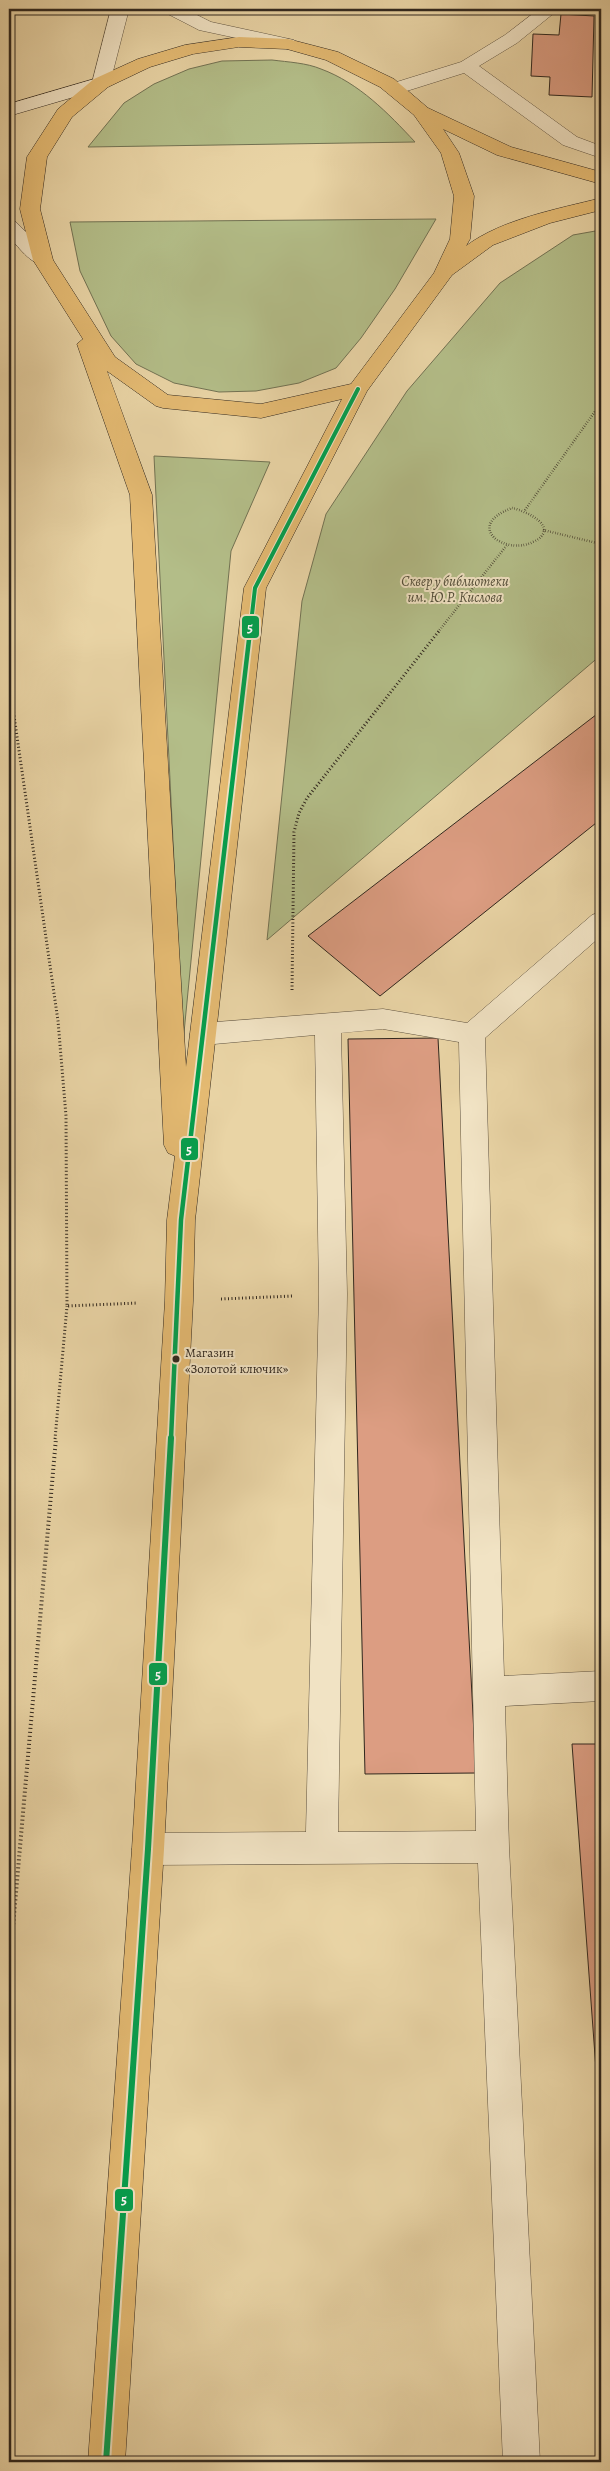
<svg xmlns="http://www.w3.org/2000/svg" width="610" height="2471" font-family="Alegreya,serif">
  <style>
    .green { fill: #b3bd88; stroke: #727253 }
    .building { fill: #dc9d82; stroke: #30271e }
    .lines { fill: none; stroke-linecap: round; stroke-linejoin: round }
    .lane-casing { stroke: #5e5240; stroke-width: 1 }
    .street-casing { stroke: #5e5240; stroke-width: 1 }
    .secondary-casing { stroke: #30271e; stroke-width: 1 }
    .primary-casing { stroke: #30271e; stroke-width: 1 }
    .path-far2 { stroke: #30271e; stroke-width: 2.5; stroke-dasharray: 0.5 2; stroke-linecap: butt }
    .path-far1 { stroke: #30271e; stroke-width: 3; stroke-dasharray: 1 2.5; stroke-linecap: butt }
    .path { stroke: #30271e; stroke-width: 4; stroke-dasharray: 1 3; stroke-linecap: butt }
    .lane { fill: #f1e3c4; fill-rule: evenodd }
    .street { fill: #f1e3c4; fill-rule: evenodd }
    .secondary { fill: #f1e3c4; fill-rule: evenodd }
    .primary { fill: #e4ba72; fill-rule: evenodd }
    .bus-1-far2-casing { stroke: #f1e3c4; stroke-width: 6 }
    .bus-1-far1-casing { stroke: #f1e3c4; stroke-width: 8 }
    .bus-1-casing { stroke: #f1e3c4; stroke-width: 10 }
    .bus-1-far2 { stroke: #02a04e; stroke-width: 4 }
    .bus-1-far1 { stroke: #02a04e; stroke-width: 4.5 }
    .bus-1 { stroke: #02a04e; stroke-width: 6 }
    .bus-dot { fill: #30271e; stroke: #f1e3c4; stroke-width: 2 }
    .labels { text-anchor: middle; dominant-baseline: central; stroke-width: 4; stroke-linejoin: round; paint-order: stroke }
    .bus-label { font-size: 13px; fill: #30271e; stroke: #f1e3c4; text-anchor: start }
    .park-label { font-size: 14px; font-style: italic; fill: #514c38; stroke: #f1e3c4 }
    .line-badge { stroke: #f1e3c4; stroke-width: 2 }
    .badge-label { font-size: 14px; text-anchor: middle; font-weight: bold; fill: #fff }
  </style>
  <rect width="100%" height="100%" fill="#e9d4a5"/>
  <filter id="stains"><feTurbulence type="fractalNoise" baseFrequency=".004" numOctaves="4"/><feColorMatrix values="0 0 0 0 .2 0 0 0 0 .09 0 0 0 0 .02 0 0 0 .5 -.17"/></filter>
  <radialGradient id="worn" r=".72"><stop offset=".6" stop-color="#630" stop-opacity="0"/><stop offset="1" stop-color="#630" stop-opacity=".3"/></radialGradient>
  <!-- green -->
  <path class="green" d="M272,60C288,62 307,63 321,69C359,83 388,113 415,142L88,147L124,103L154,84L189,69L222,61Z
    M436,219L395,289L361,338L336,368L299,383L256,391L219,392L174,383L136,364L111,336L80,271L70,222Z
    M601,230V655L267,940L302,601L326,514L407,391L500,283L573,235Z
    M154,456L270,462L231,551L183,1043Z"/>
  <!-- building -->
  <path class="building" d="M561,14L594,16L592,97L549,95L550,77L531,76L533,34L559,35Z
    M601,711V819L380,996L308,936Z
    M438,1038L476,1773L365,1774L348,1039Z
    M572,1744H601V2137Z"/>
  <g class="lines">
    <!-- lane casing -->
    <g class="lane-casing">
      <path id="lane" d="M539,9H559L517,43L479,66L577,137L601,146V158L563,145L464,73L394,95L387,93L385,89L387,85L461,62L505,35Z
        M601,912V936L485,1038L504,1676L601,1671V1701L505,1706L509,1847L540,2462H503L478,1863L148,1865L137,1860L132,1849L137,1838L148,1833L306,1832L319,1294L315,1035L203,1045L194,1041L190,1034L194,1027L203,1023L383,1009L467,1023L592,915ZM383,1029L459,1042L476,1831L338,1832L347,1294L341,1033Z"/>
    </g>
    <!-- street casing -->
    <g class="street-casing">
      <path id="street" d="M111,9H129L110,83L108,87H94L92,83Z
        M163,9H185L211,22L294,40L297,44L294,48L288,49L199,30L166,13Z"/>
    </g>
    <!-- secondary casing -->
    <g class="secondary-casing">
      <path id="secondary" d="M101,77L108,79L110,83L108,87L9,116V104Z
        M9,220L16,222L50,256L53,260L50,264C33,269 20,248 9,237Z"/>
    </g>
    <!-- primary casing -->
    <g class="primary-casing">
      <path id="primary" d="M239,37L288,39L338,52L394,79L428,108L511,147L601,172V184L497,155L443,129L459,153L474,196L470,239L466,246C502,219 558,209 601,198V210L550,223L493,245L452,275L367,391L266,588L195,1220L193,1301L164,1849L125,2462H88L132,1849L165,1301L167,1220L175,1156L168,1153L164,1145L130,495L77,344L83,339L33,260L20,209L27,157L58,109L94,79L138,59L185,45ZM239,47L287,49L326,60L380,87L414,115L441,153L454,196L450,239L434,273L351,384L261,404L168,395L115,357L53,260L40,209L47,157L72,117L108,87L150,67L193,54ZM107,371L156,406L163,408L261,418L342,399L244,588L186,1067L152,495Z"/>
    </g>
    <!-- path-far2 -->
    <path class="path-far2" d="M512,508C527,511 562,528 533,542C505,556 463,526 512,508Z
      M525,510L601,403
      M543,530L601,544
      M438,632L507,545"/>
    <!-- path-far1 -->
    <path class="path-far1" d="M9,681L58,1021L66,1116L67,1306L138,1303
      M292,990L294,832L299,813L307,798L439,631
      M221,1299L293,1296
      M55,1439L67,1306"/>
    <!-- path -->
    <path class="path" d="M9,1972L56,1438"/>
    <!-- lane -->
    <use href="#lane" class="lane"/>
    <!-- street -->
    <use href="#street" class="street"/>
    <!-- secondary -->
    <use href="#secondary" class="secondary"/>
    <!-- primary -->
    <use href="#primary" class="primary"/>
    <!-- bus-1-far2 casing -->
    <g class="bus-1-far2-casing">
      <path id="bus-1-far2" d="M250,632L255,588L358,389"/>
    </g>
    <!-- bus-1-far1 casing -->
    <g class="bus-1-far1-casing">
      <path id="bus-1-far1" d="M171,1439L181,1220L250,631"/>
    </g>
    <!-- bus-1 casing -->
    <g class="bus-1-casing">
      <path id="bus-1" d="M106,2462L148,1849L171,1438"/>
    </g>
    <!-- bus-1-far2 -->
    <use href="#bus-1-far2" class="bus-1-far2"/>
    <!-- bus-1-far1 -->
    <use href="#bus-1-far1" class="bus-1-far1"/>
    <!-- bus-1 -->
    <use href="#bus-1" class="bus-1"/>
  </g>
  <!-- markers -->
  <circle class="bus-dot" cx="176" cy="1359" r="4.5"/>
  <g class="labels">
    <!-- bus labels -->
    <g class="bus-label">
      <text x="185" y="1352">Магазин<tspan x="185" dy="16">«Золотой ключик»</tspan></text>
    </g>
    <!-- park labels -->
    <g class="park-label">
      <text x="455" y="581">Сквер у библиотеки<tspan x="455" dy="16">им. Ю.Р. Кислова</tspan></text>
    </g>
  </g>
  <g class="line-badge">
    <rect x="241" y="615" width="19" height="24" rx="5" fill="#02a04e"/>
    <rect x="180" y="1137" width="19" height="24" rx="5" fill="#02a04e"/>
    <rect x="148" y="1662" width="20" height="24" rx="5" fill="#02a04e"/>
    <rect x="114" y="2188" width="20" height="24" rx="5" fill="#02a04e"/>
  </g>
  <g class="badge-label">
    <text x="250" y="632">5</text>
    <text x="189" y="1154">5</text>
    <text x="158" y="1679">5</text>
    <text x="124" y="2204">5</text>
  </g>
  <!-- margin -->
  <rect width="610" height="2471" fill="none" stroke="#e9d4a5" stroke-width="30"/>
  <rect x="10" y="10" width="590" height="2451" fill="none" stroke="#30271e" stroke-width="2.5"/>
  <rect x="15" y="15" width="580" height="2441" fill="none" stroke="#30271e"/>
  <rect width="100%" height="100%" filter="url(#stains)"/>
  <rect width="100%" height="100%" fill="url(#worn)"/>
</svg>
